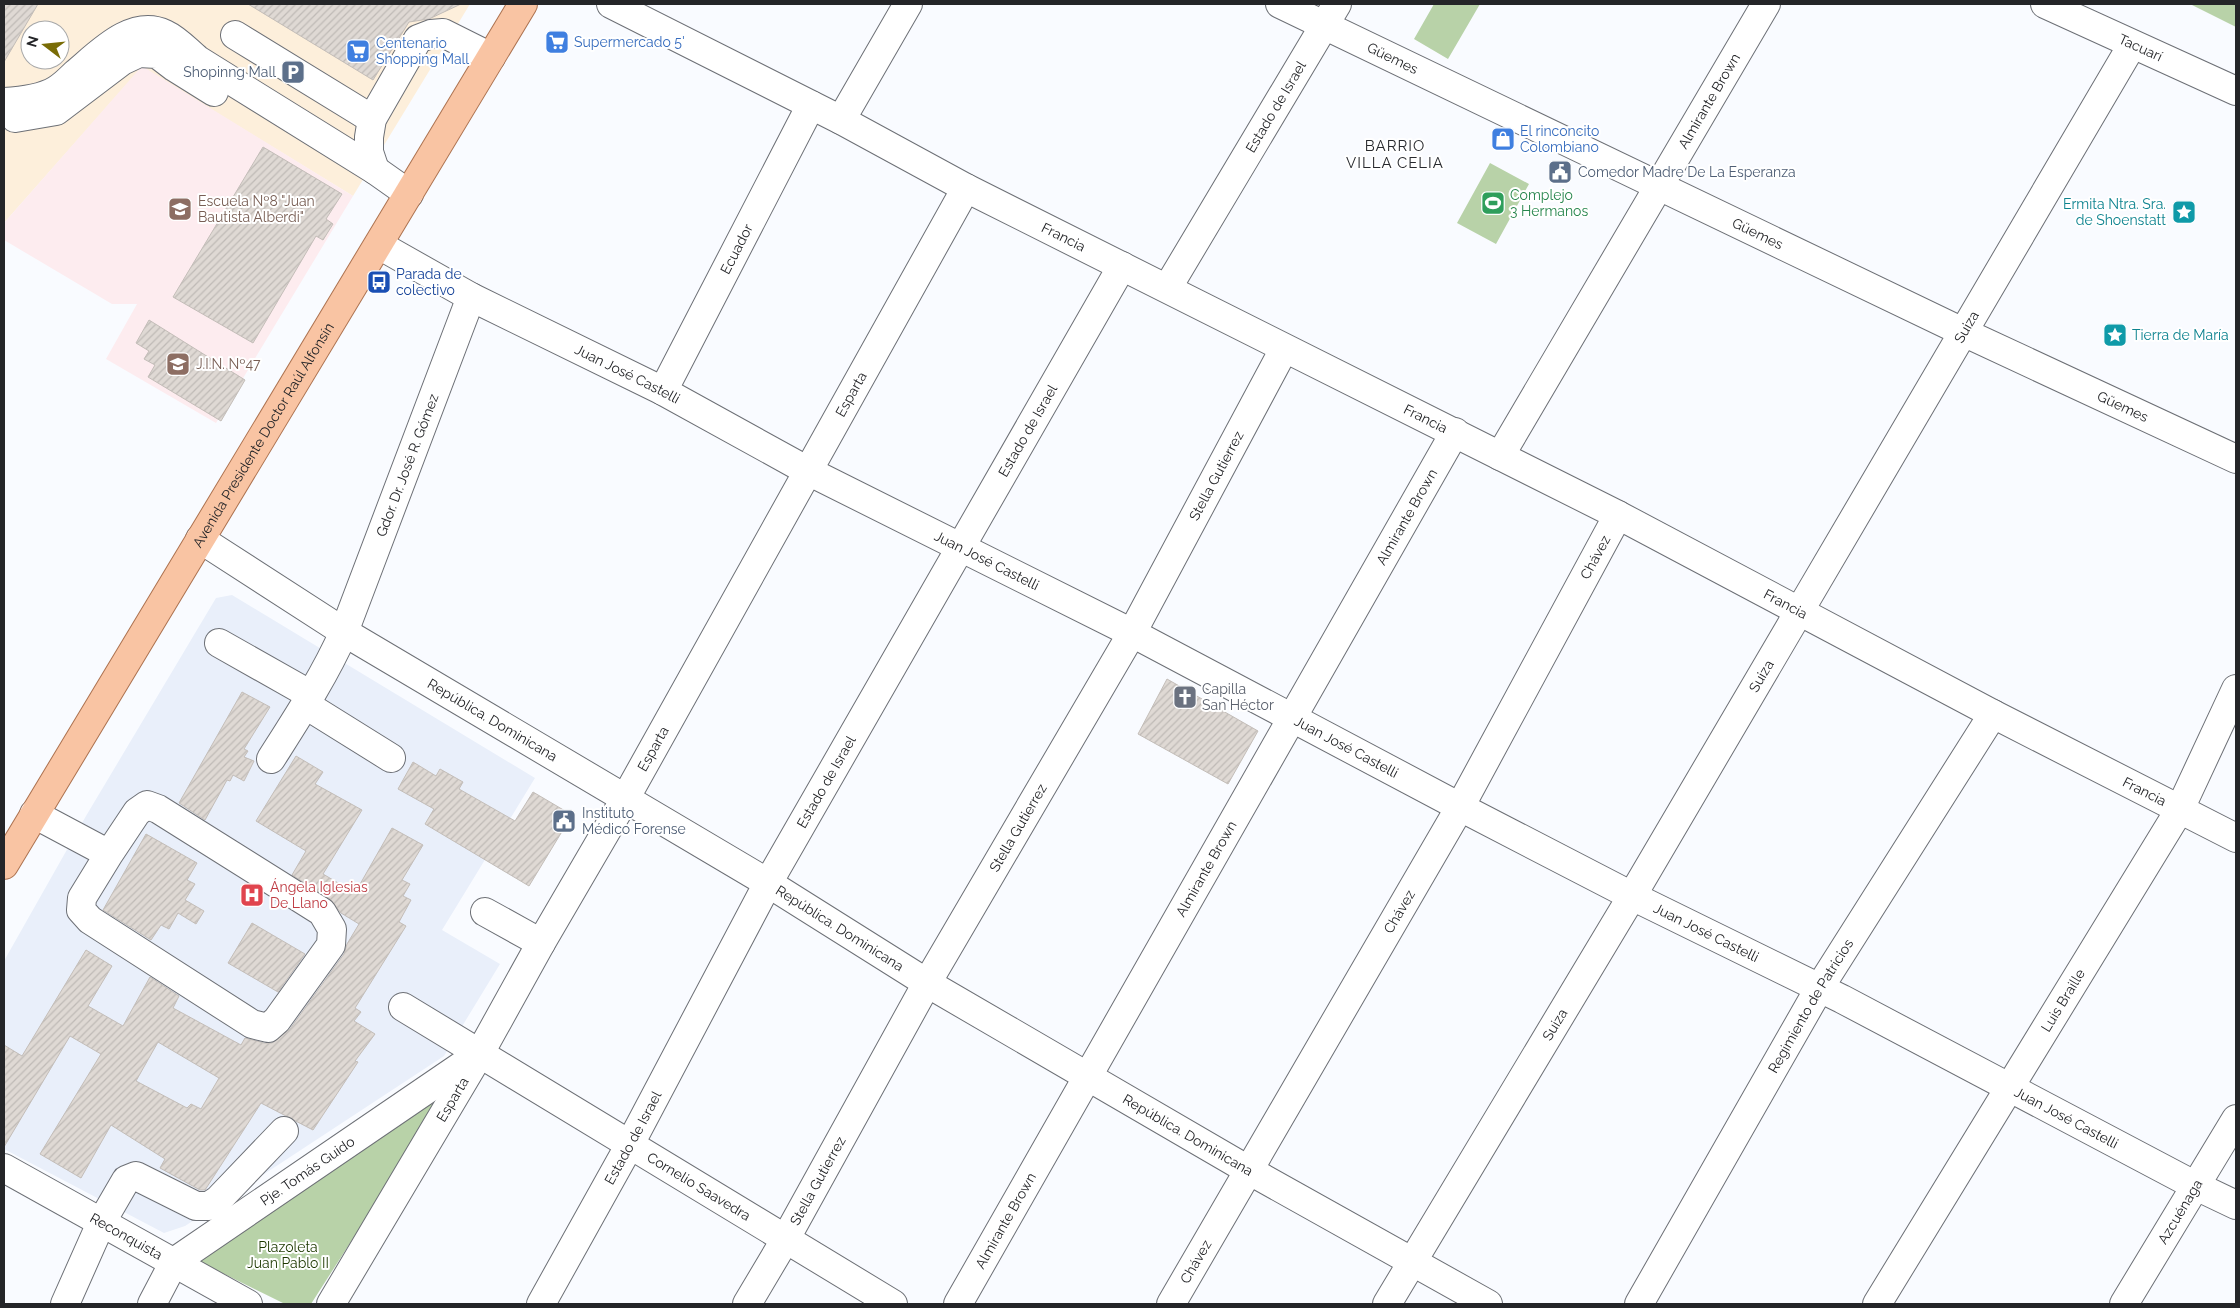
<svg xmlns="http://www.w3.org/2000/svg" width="2240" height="1308" font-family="Raleway,sans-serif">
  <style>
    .commercial { fill: #fdefdb; fill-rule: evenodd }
    .built { fill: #e9effa }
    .education { fill: #fdecef }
    .green { fill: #b8d2a8 }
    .building { fill: url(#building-hatch); stroke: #c3bdb8; fill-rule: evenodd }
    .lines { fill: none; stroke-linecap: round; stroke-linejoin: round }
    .minor-casing { stroke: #6d7076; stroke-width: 30 }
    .major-casing { stroke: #ac7250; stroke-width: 30 }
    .minor { stroke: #fff; stroke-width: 28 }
    .major { stroke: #f9c4a3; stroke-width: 28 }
    .labels { text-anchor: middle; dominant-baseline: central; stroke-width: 4; stroke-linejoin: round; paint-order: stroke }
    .shop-label { font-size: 14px; fill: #366cbe; stroke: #fff; text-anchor: start }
    .street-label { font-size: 14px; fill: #242528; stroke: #fff }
    .service-label { font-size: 14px; fill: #4e5e75; stroke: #fff; text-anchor: start }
    .leisure-label { font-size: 14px; fill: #27864d; stroke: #fff; text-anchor: start }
    .education-label { font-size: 14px; fill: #785e54; stroke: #fff; text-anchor: start }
    .culture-label { font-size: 14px; fill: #0d838f; stroke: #fff; text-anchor: end }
    .transit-label { font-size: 14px; fill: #164399; stroke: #fff; text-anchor: start }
    .worship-label { font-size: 14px; fill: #5b616d; stroke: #fff; text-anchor: start }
    .health-label { font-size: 14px; fill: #be3a42; stroke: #fff; text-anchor: start }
    .park-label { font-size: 14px; fill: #1d3800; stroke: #fff }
    .neighbourhood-label { font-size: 15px; letter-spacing: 1px; fill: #27292e; stroke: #fff }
  </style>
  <defs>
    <pattern id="building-hatch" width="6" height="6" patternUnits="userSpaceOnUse" patternTransform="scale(1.25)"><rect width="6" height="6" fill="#dfd9d4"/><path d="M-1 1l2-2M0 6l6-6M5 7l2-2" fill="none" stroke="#bfbab6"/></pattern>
  </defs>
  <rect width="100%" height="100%" fill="#f9fbff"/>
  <!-- commercial -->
  <path class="commercial" d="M4,4H470L353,196L142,67L4,223ZM30,30H60V60H30Z"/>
  <!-- built -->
  <path class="built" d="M232,595L535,778L442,930L500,964L444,1056L185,1226L164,1233L4,1149V961L86,816L216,598Z"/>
  <!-- education -->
  <path class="education" d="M142,66L353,196L216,423L106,359L137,304H112L4,240V223Z"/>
  <!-- green -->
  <path class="green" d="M1434,4H1480L1448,59L1414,39Z
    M2190,4H2236V27Z
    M1490,163L1529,184L1496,244L1457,223Z
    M448,1090L311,1304H285L198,1261Z"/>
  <!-- building -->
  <path class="building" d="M4,4H38L4,62Z
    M248,4H461L429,19L409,22L373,80Z
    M263,147L342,194L326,219L333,224L323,240L316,236L253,343L173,297Z
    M149,320L245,380L221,421L148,377L155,365L144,359L149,351L136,343Z
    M1167,679L1258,731L1228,784L1138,734Z
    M242,692L270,707L244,749L248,751L244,757L254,761L244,781L233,775L230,781L227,780L205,820L179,803Z
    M296,756L323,772L315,784L362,810L323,874L355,893L392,828L423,845L402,880L410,884L403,896L411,900L399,922L406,926L355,1008L361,1012L354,1021L375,1034L355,1061L358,1062L313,1130L261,1103L205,1190H200L160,1168L165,1159L111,1125L81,1178L40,1154L101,1054L70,1036L4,1147V1045L22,1056L86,950L112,966L88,1006L123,1026L150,977L179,996L173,1008L241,1045L245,1038L264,1043H272L290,1029L344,954L347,944L359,924L341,913L330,899L292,875L306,851L256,821ZM158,1042L219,1078L201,1109L191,1104L187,1108L136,1081Z
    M413,762L436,776L440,769L463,782L459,789L515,821L533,792L572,815L529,886L425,824L434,809L398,789Z
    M146,834L197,863L187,880L195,884L185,900L204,911L196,924L178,913L169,929L161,925L151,940L103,910Z
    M252,923L305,954L278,992L228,963Z"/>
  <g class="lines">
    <!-- minor casing -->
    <g class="minor-casing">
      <g id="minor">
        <path id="s1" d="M611,4L841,120L966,188L1618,515L1993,714L2236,838"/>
        <path id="s2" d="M1280,4L1963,332L2236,459"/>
        <path id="s3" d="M2045,4L2236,91"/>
        <path d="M235,35L372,119"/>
        <path d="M4,102C21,101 41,99 56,90C63,86 70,79 76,73C99,54 132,18 165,34C178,40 187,51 198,60L375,170L409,194"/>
        <path d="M15,118L56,111L122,61L139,53L157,54L174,67L214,92"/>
        <path d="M841,120L908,4"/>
        <path d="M375,170L369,152V137L372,119L418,39L431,34L443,33L491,57"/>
        <path id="s4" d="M379,245L471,297L663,391L808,471L1132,633L1460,807L1632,896L1842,999L2194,1185L2236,1205"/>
        <path id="s5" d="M1168,287L1337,4"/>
        <path id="s6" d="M663,391L811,105"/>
        <path id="s7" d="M1500,456L1766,4"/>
        <path id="s8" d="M200,539L344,632L768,883L927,983L1250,1171L1488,1304"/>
        <path d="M219,643L311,695"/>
        <path d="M306,705L391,758"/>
        <path id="s9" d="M271,759C297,718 324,677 344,632L471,297"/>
        <path d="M34,814L109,854L82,898L81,910L90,920L252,1024L268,1028L277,1020L331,945L332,929L322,912L158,809L147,805L137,812L109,854"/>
        <path d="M485,912L541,943"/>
        <path id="s10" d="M403,1007L893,1304"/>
        <path id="s11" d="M4,1168L248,1304"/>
        <path d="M65,1304L101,1223L126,1180L136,1176L196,1206H209L218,1200L284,1131"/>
        <path id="s12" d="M152,1304L174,1262L473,1058"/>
        <path id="s13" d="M331,1304L480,1053L541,943L625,799L966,188"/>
        <path id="s14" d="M541,1304L629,1146L768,883L1122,266"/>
        <path id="s15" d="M747,1304L785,1240L927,983L1132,633L1284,349"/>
        <path id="s16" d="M958,1304L1455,432"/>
        <path id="s17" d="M1171,1304L1460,807L1618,515"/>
        <path id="s18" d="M1387,1304L1632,896L2132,45"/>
        <path id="s19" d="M1639,1304L1820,987L1993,714"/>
        <path id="s20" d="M1877,1304L2180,809L2236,689"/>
        <path id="s21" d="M2124,1304L2236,1119"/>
      </g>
    </g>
    <!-- major casing -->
    <g class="major-casing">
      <g id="major">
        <path id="s22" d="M4,865L523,4"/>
      </g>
    </g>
    <!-- minor -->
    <use href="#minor" class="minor"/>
    <!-- major -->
    <use href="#major" class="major"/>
  </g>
  <!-- icons -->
  <defs>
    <g id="supermarket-square" transform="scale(1.25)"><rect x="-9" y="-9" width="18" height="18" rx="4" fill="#3f7fe0" stroke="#fff"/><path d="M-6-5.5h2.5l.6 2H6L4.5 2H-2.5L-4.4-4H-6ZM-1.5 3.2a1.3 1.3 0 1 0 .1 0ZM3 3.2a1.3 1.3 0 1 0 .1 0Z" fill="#fff"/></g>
    <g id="parking-square" transform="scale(1.25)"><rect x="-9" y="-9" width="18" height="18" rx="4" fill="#5c6f8a" stroke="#fff"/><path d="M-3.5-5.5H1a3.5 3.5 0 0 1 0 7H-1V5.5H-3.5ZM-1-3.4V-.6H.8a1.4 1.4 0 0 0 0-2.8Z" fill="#fff"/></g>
    <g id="shop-square" transform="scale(1.25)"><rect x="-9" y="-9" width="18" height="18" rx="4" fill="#3f7fe0" stroke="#fff"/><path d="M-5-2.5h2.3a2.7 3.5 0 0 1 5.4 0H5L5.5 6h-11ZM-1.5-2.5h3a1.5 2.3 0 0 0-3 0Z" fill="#fff"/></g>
    <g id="civic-square" transform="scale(1.25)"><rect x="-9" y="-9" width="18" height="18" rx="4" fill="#5c6f8a" stroke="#fff"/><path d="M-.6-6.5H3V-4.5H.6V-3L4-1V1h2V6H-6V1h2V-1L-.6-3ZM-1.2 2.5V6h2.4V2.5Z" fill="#fff"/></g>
    <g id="stadium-square" transform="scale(1.25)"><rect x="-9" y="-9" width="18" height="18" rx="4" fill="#2e9e5b" stroke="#fff"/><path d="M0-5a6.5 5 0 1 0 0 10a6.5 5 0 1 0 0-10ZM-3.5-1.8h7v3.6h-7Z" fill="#fff"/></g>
    <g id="school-square" transform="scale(1.25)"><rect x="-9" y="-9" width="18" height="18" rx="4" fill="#8d6e63" stroke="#fff"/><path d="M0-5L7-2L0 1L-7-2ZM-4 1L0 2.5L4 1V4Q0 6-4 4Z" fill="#fff"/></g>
    <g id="sight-square" transform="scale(1.25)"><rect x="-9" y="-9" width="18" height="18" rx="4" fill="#0f9aa8" stroke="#fff"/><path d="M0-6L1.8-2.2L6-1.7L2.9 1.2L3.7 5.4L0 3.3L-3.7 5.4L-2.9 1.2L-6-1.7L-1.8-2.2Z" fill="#fff"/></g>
    <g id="bus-square" transform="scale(1.25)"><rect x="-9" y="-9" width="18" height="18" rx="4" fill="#1a4fb4" stroke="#fff"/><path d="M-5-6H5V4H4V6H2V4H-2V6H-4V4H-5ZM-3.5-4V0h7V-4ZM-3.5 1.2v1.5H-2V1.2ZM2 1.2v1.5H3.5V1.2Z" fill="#fff"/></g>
    <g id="church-square" transform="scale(1.25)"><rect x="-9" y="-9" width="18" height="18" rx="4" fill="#6b7280" stroke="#fff"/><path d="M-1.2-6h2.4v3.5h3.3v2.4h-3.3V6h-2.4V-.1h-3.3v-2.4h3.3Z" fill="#fff"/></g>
    <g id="hospital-square" transform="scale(1.25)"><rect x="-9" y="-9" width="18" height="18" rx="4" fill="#e0444e" stroke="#fff"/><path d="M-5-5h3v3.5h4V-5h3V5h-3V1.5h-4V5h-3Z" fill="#fff"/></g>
  </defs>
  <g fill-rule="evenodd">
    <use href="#supermarket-square" x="557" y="42"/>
    <use href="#supermarket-square" x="358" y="51"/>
    <use href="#parking-square" x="293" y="72"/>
    <use href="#shop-square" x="1503" y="139"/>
    <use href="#civic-square" x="1560" y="172"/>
    <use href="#stadium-square" x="1493" y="203"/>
    <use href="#school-square" x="180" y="209"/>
    <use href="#sight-square" x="2184" y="212"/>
    <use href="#bus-square" x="379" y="282"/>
    <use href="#sight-square" x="2115" y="335"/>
    <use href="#school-square" x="178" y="364"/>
    <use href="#church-square" x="1185" y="697"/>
    <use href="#civic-square" x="564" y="821"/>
    <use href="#hospital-square" x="252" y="895"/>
  </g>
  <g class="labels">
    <!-- shop labels -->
    <g class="shop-label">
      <text x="574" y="42">Supermercado 5'</text>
      <text x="376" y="43">Centenario<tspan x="376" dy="16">Shopping Mall</tspan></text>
      <text x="1520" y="131">El rinconcito<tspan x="1520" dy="16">Colombiano</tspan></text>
    </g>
    <!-- street labels -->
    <g class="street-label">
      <text stroke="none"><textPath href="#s3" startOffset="105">Tacuarí</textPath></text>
      <text stroke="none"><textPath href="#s2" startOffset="125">Güemes</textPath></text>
      <text stroke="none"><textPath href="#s7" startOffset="412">Almirante Brown</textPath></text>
      <text stroke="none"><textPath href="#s5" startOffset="210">Estado de Israel</textPath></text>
      <text stroke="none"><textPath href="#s2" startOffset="530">Güemes</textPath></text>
      <text stroke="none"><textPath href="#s1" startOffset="509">Francia</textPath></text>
      <text stroke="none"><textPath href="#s6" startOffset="160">Ecuador</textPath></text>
      <text stroke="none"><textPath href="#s18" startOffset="1136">Suiza</textPath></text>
      <text stroke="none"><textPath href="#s4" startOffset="280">Juan José Castelli</textPath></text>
      <text stroke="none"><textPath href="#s13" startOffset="1048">Esparta</textPath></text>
      <text stroke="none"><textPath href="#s2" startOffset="934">Güemes</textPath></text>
      <text stroke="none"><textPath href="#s1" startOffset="914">Francia</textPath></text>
      <text stroke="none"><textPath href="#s14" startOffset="1000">Estado de Israel</textPath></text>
      <text stroke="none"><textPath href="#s22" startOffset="502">Avenida Presidente Doctor Raúl Alfonsín</textPath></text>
      <text stroke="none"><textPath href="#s9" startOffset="325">Gdor. Dr. José R. Gómez</textPath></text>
      <text stroke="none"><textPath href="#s15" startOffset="952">Stella Gutierrez</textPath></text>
      <text stroke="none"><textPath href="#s16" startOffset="906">Almirante Brown</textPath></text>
      <text stroke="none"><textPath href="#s17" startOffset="859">Chávez</textPath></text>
      <text stroke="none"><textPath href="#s4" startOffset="685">Juan José Castelli</textPath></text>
      <text stroke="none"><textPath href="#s1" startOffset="1319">Francia</textPath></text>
      <text stroke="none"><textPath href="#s18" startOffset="731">Suiza</textPath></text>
      <text stroke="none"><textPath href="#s8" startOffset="344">República. Dominicana</textPath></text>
      <text stroke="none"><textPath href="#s4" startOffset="1090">Juan José Castelli</textPath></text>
      <text stroke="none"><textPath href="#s13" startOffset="642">Esparta</textPath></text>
      <text stroke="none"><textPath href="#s14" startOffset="595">Estado de Israel</textPath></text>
      <text stroke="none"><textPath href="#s1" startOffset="1724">Francia</textPath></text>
      <text stroke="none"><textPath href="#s15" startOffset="548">Stella Gutierrez</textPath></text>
      <text stroke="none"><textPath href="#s16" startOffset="501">Almirante Brown</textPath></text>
      <text stroke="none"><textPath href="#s17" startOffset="454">Chávez</textPath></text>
      <text stroke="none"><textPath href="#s8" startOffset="749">República. Dominicana</textPath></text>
      <text stroke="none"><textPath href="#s4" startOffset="1495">Juan José Castelli</textPath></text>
      <text stroke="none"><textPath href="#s20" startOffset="356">Luis Braille</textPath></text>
      <text stroke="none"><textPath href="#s19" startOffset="344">Regimiento de Patricios</textPath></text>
      <text stroke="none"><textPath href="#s18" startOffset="326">Suiza</textPath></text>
      <text stroke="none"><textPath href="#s13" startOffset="238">Esparta</textPath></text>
      <text stroke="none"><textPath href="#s4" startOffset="1900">Juan José Castelli</textPath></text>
      <text stroke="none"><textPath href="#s8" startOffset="1154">República. Dominicana</textPath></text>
      <text stroke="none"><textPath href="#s14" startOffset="190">Estado de Israel</textPath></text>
      <text stroke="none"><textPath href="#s12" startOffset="209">Pje. Tomás Guido</textPath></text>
      <text stroke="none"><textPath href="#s15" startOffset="142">Stella Gutierrez</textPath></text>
      <text stroke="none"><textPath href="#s10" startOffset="346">Cornelio Saavedra</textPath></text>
      <text stroke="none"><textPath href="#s21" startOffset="108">Azcuénaga</textPath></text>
      <text stroke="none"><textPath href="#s16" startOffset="96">Almirante Brown</textPath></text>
      <text stroke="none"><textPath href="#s11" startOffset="140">Reconquista</textPath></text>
      <text stroke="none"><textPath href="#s17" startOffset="49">Chávez</textPath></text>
    </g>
    <!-- service labels -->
    <g class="service-label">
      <text x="276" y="72" text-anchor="end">Shopinng Mall</text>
      <text x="1578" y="172">Comedor Madre De La Esperanza</text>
      <text x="582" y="813">Instituto<tspan x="582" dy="16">Médico Forense</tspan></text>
    </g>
    <!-- leisure labels -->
    <g class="leisure-label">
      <text x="1510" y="195">Complejo<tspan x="1510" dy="16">3 Hermanos</tspan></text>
    </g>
    <!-- education labels -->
    <g class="education-label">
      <text x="198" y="201">Escuela Nº8 "Juan<tspan x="198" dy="16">Bautista Alberdi"</tspan></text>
      <text x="196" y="364">J.I.N. Nº47</text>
    </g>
    <!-- culture labels -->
    <g class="culture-label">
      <text x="2166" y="204">Ermita Ntra. Sra.<tspan x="2166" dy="16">de Shoenstatt</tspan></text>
      <text x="2132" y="335" text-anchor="start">Tierra de María</text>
    </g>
    <!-- transit labels -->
    <g class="transit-label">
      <text x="396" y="274">Parada de<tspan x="396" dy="16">colectivo</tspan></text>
    </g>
    <!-- worship labels -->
    <g class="worship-label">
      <text x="1202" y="689">Capilla<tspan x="1202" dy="16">San Héctor</tspan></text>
    </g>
    <!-- health labels -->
    <g class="health-label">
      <text x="270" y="887">Ángela Iglesias<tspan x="270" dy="16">De Llano</tspan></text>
    </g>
    <!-- park labels -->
    <g class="park-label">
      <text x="288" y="1247">Plazoleta<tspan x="288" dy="16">Juan Pablo II</tspan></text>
    </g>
    <!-- neighbourhood labels -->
    <g class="neighbourhood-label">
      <text x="1395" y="146">BARRIO<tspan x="1395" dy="17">VILLA CELIA</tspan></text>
    </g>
  </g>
  <!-- border -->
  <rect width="2240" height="1308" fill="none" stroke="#242528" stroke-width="10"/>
  <!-- north arrow -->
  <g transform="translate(45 45) rotate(286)"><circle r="24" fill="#ffffff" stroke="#a7a8a9"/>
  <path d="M0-4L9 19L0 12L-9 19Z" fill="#796c06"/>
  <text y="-8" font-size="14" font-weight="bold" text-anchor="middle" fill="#242528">N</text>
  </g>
</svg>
